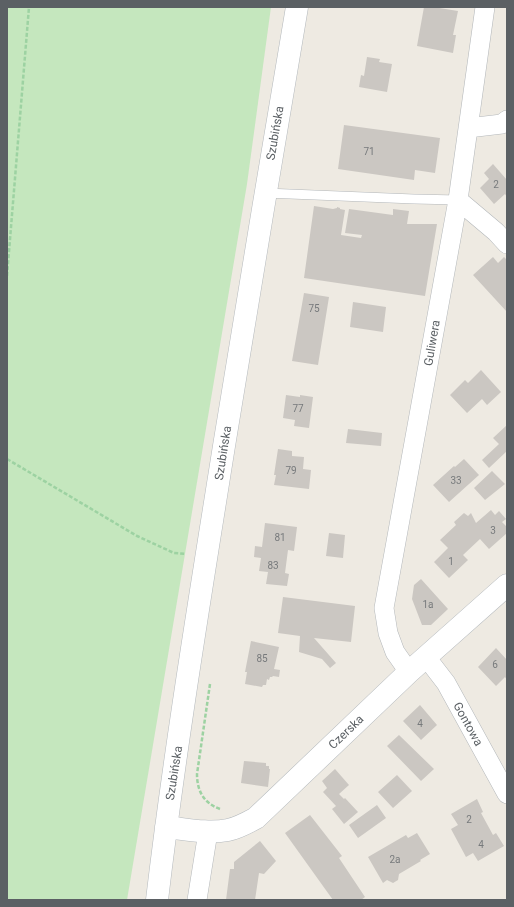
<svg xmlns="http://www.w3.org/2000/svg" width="514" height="907" font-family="Roboto,sans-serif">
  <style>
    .green { fill: #c5e7be }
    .building { fill: #cbc7c2 }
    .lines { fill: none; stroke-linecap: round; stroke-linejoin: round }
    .lane-casing { stroke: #b3b7ba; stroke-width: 10 }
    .street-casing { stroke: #b3b7ba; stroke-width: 20 }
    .secondary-casing { stroke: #b4b9bd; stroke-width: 23 }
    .path { stroke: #9dd2a2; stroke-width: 2.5; stroke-dasharray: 4 2; stroke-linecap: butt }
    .lane { stroke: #fff; stroke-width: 9 }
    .street { stroke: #fff; stroke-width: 19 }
    .secondary { stroke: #fff; stroke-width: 22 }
    .labels { text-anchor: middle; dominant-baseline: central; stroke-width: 3; stroke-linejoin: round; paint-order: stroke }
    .number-label { font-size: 10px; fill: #777a7c }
    .street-label { font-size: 12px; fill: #5b6064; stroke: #fff }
  </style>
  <rect width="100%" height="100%" fill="#eeeae2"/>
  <!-- green -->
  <path class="green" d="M7,7H271L247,184L127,900H7Z"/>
  <!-- building -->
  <path class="building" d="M424,7H433L458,11L453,35H456L453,53L417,46Z
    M367,57L380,59L379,62L392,64L387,92L359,87L361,75L364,76Z
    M344,125L440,138L435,173L415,170L414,180L338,169Z
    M493,164L507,180V197L505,194L494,204L480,188L489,179L484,173Z
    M314,206L333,209L337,208V207L340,208V209L345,210L341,235L361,238L362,235L345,233L349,209L393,215V209L409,211L407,224H437L425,296L304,278Z
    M493,257L498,263L504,257L507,260V312L473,275Z
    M304,293L329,297L318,365L292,361Z
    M353,302L386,307L383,332L350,327Z
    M481,370L501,392L487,405L482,399L467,413L450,395L465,380L468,383Z
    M286,395L300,397V395L313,397L309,428L294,426L295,420L283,418Z
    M507,425V451L489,468L482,460L499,444L493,438Z
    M348,429L382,433L381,446L346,443Z
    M278,449L292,451V456L304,457L303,469L311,470L309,489L274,485L276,475H274Z
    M464,459L479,475L449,502L433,485L454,466L455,467Z
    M492,471L505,484L485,500L474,488Z
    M491,510L495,515L499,511L506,519L502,522L507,527V533L489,549L480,539L463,555L468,560L449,578L434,562L448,548L440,540L456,525L454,522L464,513L468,516L471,513L476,523Z
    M265,523L297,527L294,551L288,550L285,573L289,574L287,586L266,584L268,572L259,571L261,558L254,557L255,546L262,547Z
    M329,533L345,535L343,558L326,556Z
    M421,579L448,609L431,625H422L412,599L414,585Z
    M283,597L355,606L351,642L314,638L336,663L330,668L322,659L299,652L300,636L278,633Z
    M251,641L279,647L274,669L280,670L279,677L273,676L272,677H270L269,680L267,679L266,685H263L262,687L245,684L247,672H245Z
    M496,648L507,660V680L505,677L496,686L478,667Z
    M420,705L437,725L421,740L403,721Z
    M399,735L434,769L421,781L387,746Z
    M244,761L266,763V766H269V769H270L268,787L241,783Z
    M335,769L349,785L339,794L344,799L345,798L358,812L344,824L332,809L336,806L323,792L327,788L322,781Z
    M397,775L412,791L393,808L378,792Z
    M477,799L483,812L481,813L493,835L496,833L504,846L478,861L473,853L466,857L451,829L458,825L451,814Z
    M377,805L386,818L358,838L349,825Z
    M310,815L342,856L339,858L365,897L361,900H333L285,833Z
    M417,833L430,854L420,860L421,861L399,874L398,880L393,883L387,880L383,883L368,857L406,835L408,838Z
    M260,841L276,861L264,874L259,873L255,900H226L230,869H234V862Z"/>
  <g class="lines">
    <!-- lane casing -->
    <g class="lane-casing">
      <path id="lane" d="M265,193L414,199L458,200"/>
    </g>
    <!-- street casing -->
    <g class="street-casing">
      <path id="street" d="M468,128L502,124L507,120
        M458,200L496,232L507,244
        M426,657L446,683L507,794
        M409,672L395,652L388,633L384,608L458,200L485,7
        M197,900L208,832"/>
    </g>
    <!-- secondary casing -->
    <g class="secondary-casing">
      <path id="secondary" d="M166,827C186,829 208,834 228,830C238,828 247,823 256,818L409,672L507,585
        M157,900C175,748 200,597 224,446C248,300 272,153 297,7"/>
    </g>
    <!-- path -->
    <path class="path" d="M7,276L29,7
      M7,459L137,536L174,553L186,554
      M210,684L197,774C197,790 203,803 220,809"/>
    <!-- lane -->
    <use href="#lane" class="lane"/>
    <!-- street -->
    <use href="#street" class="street"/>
    <!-- secondary -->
    <use href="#secondary" class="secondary"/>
  </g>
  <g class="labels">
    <!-- number labels -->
    <g class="number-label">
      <text x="369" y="151">71</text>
      <text x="496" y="184">2</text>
      <text x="314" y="308">75</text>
      <text x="298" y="408">77</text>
      <text x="291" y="470">79</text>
      <text x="456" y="480">33</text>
      <text x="493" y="530">3</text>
      <text x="280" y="537">81</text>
      <text x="451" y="561">1</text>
      <text x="273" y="565">83</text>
      <text x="428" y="604">1a</text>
      <text x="262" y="658">85</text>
      <text x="495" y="664">6</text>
      <text x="420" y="723">4</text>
      <text x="469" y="819">2</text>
      <text x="481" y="844">4</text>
      <text x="395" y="859">2a</text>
    </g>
    <!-- street labels -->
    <g class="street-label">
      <text transform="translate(275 133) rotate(-80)">Szubińska</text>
      <text transform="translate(432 343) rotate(-80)">Guliwera</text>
      <text transform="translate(223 453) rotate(-81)">Szubińska</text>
      <text transform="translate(468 724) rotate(61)">Gontowa</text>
      <text transform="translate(346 732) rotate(-44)">Czerska</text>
      <text transform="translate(174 773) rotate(-81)">Szubińska</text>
    </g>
  </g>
  <!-- border -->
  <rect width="514" height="907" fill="none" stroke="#5b6064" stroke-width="16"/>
</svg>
